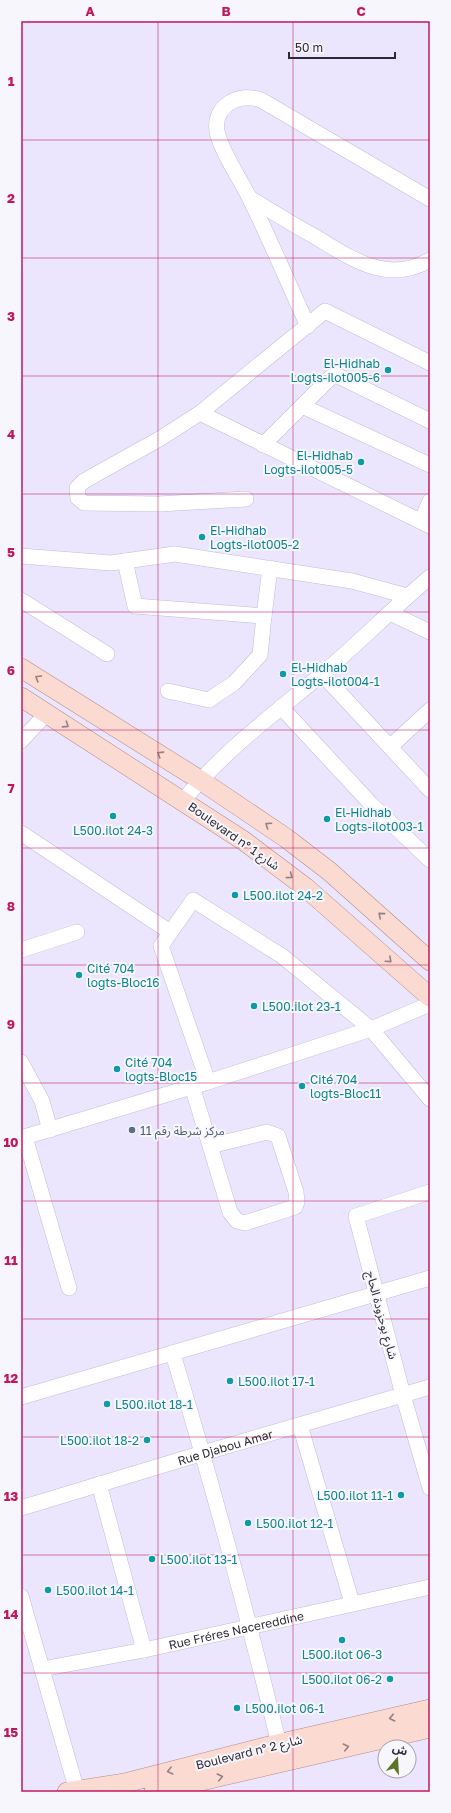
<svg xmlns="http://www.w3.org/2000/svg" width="451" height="1813" font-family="'Golos Text','Noto Sans Arabic',sans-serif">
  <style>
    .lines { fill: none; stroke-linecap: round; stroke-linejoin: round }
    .minor-casing { stroke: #c2bbd7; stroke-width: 16 }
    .major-casing { stroke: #b18d87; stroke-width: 20 }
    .minor { stroke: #fff; stroke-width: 15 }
    .major { stroke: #fbdad2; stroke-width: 19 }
    .oneway { stroke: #948283 }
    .grid { fill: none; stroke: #c2185b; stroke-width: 1; stroke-opacity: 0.55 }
    .culture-dot { fill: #0f9aa8; stroke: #f7f6fc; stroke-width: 1.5 }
    .service-dot { fill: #5c6f8a; stroke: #f7f6fc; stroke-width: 1.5 }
    .labels { text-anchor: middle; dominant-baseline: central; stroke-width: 4; stroke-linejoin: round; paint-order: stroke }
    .culture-label { font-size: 12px; fill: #0d838f; stroke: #f7f6fc; text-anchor: start }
    .street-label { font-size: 12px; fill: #2c2a34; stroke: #f7f6fc }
    .service-label { font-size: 12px; fill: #4e5e75; stroke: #f7f6fc; text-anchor: start }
    .neatline { fill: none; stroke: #c2185b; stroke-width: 1.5 }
    .grid-label { font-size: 13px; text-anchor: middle; font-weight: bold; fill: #c2185b }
  </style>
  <rect width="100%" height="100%" fill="#ebe6fd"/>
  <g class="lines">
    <!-- minor casing -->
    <g class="minor-casing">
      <g id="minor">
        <path d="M250,198C271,211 292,224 314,236C351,258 386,285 430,260"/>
        <path d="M308,326C288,283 270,239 249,197C241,181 219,147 217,131C213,105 240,92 261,100L430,199"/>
        <path d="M430,363L325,311L200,413L430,526"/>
        <path d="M302,406L430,465"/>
        <path d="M200,413L161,438L84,481L77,488L78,498L84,503L159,504L246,499"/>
        <path d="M263,445L334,374L430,421"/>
        <path d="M421,521L430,501"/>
        <path d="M21,556L111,563L175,554L352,581L407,596"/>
        <path d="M125,561L135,606L264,616L270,568"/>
        <path d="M21,600L107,654"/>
        <path d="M390,613L430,632"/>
        <path d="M322,674L430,790"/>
        <path d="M168,691L209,700L234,683L260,655L264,616"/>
        <path d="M281,707L371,804L430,860"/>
        <path d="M21,741L47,713"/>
        <path d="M391,746L430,710"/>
        <path d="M183,801C222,752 274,714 322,674C359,643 393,608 430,577"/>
        <path d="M21,833L170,932"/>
        <path d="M21,950L77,932"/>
        <path d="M21,1062L42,1101L50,1130"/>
        <path d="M208,1082L161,946L193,900L282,956L371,1029L430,1099"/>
        <path d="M192,1086L230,1212L237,1221L245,1223L295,1207L297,1202L296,1192L278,1136L267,1132L210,1146"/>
        <path d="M25,1137L69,1288"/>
        <path d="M21,1138L208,1082L371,1029L430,1004"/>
        <path d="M430,1192L356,1216L403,1395L430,1488"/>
        <path d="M173,1354C212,1483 247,1613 279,1744"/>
        <path d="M21,1397L430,1278"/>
        <path d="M300,1425L352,1603"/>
        <path d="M99,1484L144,1650"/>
        <path id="s1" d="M21,1508L203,1453L430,1387"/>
        <path d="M21,1596L77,1791"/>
        <path id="s2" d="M42,1669L144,1650L430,1587"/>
      </g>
    </g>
    <!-- major casing -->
    <g class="major-casing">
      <path id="major" d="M21,668L200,780L286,838L329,871L430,961
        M21,697L244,841L305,887L430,997
        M67,1792L125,1783L273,1745L430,1709
        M154,1792L430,1728"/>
    </g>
    <!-- minor -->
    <use href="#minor" class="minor"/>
    <!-- major -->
    <use href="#major" class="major"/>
  </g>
  <!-- one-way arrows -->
  <defs><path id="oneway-chevron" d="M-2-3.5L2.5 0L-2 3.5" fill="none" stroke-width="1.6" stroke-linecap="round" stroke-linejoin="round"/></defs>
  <g class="oneway">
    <use href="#oneway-chevron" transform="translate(38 678) rotate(-149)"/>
    <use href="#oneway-chevron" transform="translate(66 725) rotate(33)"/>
    <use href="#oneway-chevron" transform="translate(160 754) rotate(-148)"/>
    <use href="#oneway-chevron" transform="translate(268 825) rotate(-146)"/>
    <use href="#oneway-chevron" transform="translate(290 876) rotate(37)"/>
    <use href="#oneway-chevron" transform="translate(381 915) rotate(-139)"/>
    <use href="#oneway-chevron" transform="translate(389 960) rotate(42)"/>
    <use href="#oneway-chevron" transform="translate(392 1718) rotate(167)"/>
    <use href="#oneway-chevron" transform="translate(346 1747) rotate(-13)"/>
    <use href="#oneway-chevron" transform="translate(170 1771) rotate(166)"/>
    <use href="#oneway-chevron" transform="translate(220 1777) rotate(-13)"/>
  </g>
  <!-- grid -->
  <path class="grid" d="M158,21V1792M293,21V1792M21,140H430M21,258H430M21,376H430M21,494H430M21,612H430M21,730H430M21,848H430M21,965H430M21,1083H430M21,1201H430M21,1319H430M21,1437H430M21,1555H430M21,1673H430"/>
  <!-- markers -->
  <g class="culture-dot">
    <circle cx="388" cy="370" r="4"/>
    <circle cx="361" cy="462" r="4"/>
    <circle cx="202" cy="537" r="4"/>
    <circle cx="283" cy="674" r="4"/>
    <circle cx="113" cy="816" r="4"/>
    <circle cx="327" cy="819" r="4"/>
    <circle cx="235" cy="895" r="4"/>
    <circle cx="79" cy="975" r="4"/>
    <circle cx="254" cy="1006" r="4"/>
    <circle cx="117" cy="1069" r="4"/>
    <circle cx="302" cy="1086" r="4"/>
    <circle cx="230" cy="1381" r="4"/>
    <circle cx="107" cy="1404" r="4"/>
    <circle cx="147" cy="1440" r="4"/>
    <circle cx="401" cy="1495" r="4"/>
    <circle cx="248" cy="1523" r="4"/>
    <circle cx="152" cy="1559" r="4"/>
    <circle cx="48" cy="1590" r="4"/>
    <circle cx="342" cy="1640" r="4"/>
    <circle cx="390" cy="1679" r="4"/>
    <circle cx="237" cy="1708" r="4"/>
  </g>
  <circle class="service-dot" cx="132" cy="1130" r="4"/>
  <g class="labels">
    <!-- culture labels -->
    <g class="culture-label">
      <text x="380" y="363" text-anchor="end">El-Hidhab<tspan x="380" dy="14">Logts-ilot005-6</tspan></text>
      <text x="353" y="455" text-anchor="end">El-Hidhab<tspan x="353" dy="14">Logts-ilot005-5</tspan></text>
      <text x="210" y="530">El-Hidhab<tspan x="210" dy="14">Logts-ilot005-2</tspan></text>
      <text x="291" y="667">El-Hidhab<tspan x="291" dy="14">Logts-ilot004-1</tspan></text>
      <text x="335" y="812">El-Hidhab<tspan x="335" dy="14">Logts-ilot003-1</tspan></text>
      <text x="113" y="830" text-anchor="middle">L500.ilot 24-3</text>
      <text x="243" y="895">L500.ilot 24-2</text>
      <text x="87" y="968">Cité 704<tspan x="87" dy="14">logts-Bloc16</tspan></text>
      <text x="262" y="1006">L500.ilot 23-1</text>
      <text x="125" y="1062">Cité 704<tspan x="125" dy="14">logts-Bloc15</tspan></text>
      <text x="310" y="1079">Cité 704<tspan x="310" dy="14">logts-Bloc11</tspan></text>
      <text x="238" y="1381">L500.ilot 17-1</text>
      <text x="115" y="1404">L500.ilot 18-1</text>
      <text x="139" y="1440" text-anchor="end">L500.ilot 18-2</text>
      <text x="393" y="1495" text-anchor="end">L500.ilot 11-1</text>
      <text x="256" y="1523">L500.ilot 12-1</text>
      <text x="160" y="1559">L500.ilot 13-1</text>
      <text x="56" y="1590">L500.ilot 14-1</text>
      <text x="342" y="1654" text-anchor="middle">L500.ilot 06-3</text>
      <text x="382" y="1679" text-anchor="end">L500.ilot 06-2</text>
      <text x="245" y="1708">L500.ilot 06-1</text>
    </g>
    <!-- street labels -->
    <g class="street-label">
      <text transform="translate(234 836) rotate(35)">Boulevard n° شارع 1</text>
      <text transform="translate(382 1315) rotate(75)">شارع بوحزودة الحاج</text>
      <text stroke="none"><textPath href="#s1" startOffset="213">Rue Djabou Amar</textPath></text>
      <text stroke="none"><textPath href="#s2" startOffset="198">Rue Fréres Nacereddine</textPath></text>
      <text transform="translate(249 1752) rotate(-14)">Boulevard n° شارع 2</text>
    </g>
    <!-- service labels -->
    <g class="service-label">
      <text x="140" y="1130">مركز شرطة رقم 11</text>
    </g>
  </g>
  <!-- border -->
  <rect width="451" height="1813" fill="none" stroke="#f7f6fc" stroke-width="44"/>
  <!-- north arrow -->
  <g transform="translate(397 1759) rotate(18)"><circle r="19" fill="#f7f6fc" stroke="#a6a4ac"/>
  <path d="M0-3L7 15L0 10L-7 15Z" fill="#5c7426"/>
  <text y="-6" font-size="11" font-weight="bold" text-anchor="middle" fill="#2c2a34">ش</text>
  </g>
  <!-- scale -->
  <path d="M289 52v6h106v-6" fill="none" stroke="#2c2a34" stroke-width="2"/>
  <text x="295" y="52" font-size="12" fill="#2c2a34" stroke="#f7f6fc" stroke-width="3" paint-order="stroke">50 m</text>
  <rect x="22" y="22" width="407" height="1769" class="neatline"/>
  <g class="grid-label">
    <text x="90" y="16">A</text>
    <text x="226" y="16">B</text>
    <text x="361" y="16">C</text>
    <text x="11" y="86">1</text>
    <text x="11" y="203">2</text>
    <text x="11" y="321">3</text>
    <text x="11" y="439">4</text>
    <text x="11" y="557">5</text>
    <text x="11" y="675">6</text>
    <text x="11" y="793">7</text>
    <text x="11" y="911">8</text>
    <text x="11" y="1029">9</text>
    <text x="11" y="1147">10</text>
    <text x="11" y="1265">11</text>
    <text x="11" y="1383">12</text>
    <text x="11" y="1501">13</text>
    <text x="11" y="1619">14</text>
    <text x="11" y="1737">15</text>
  </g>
</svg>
